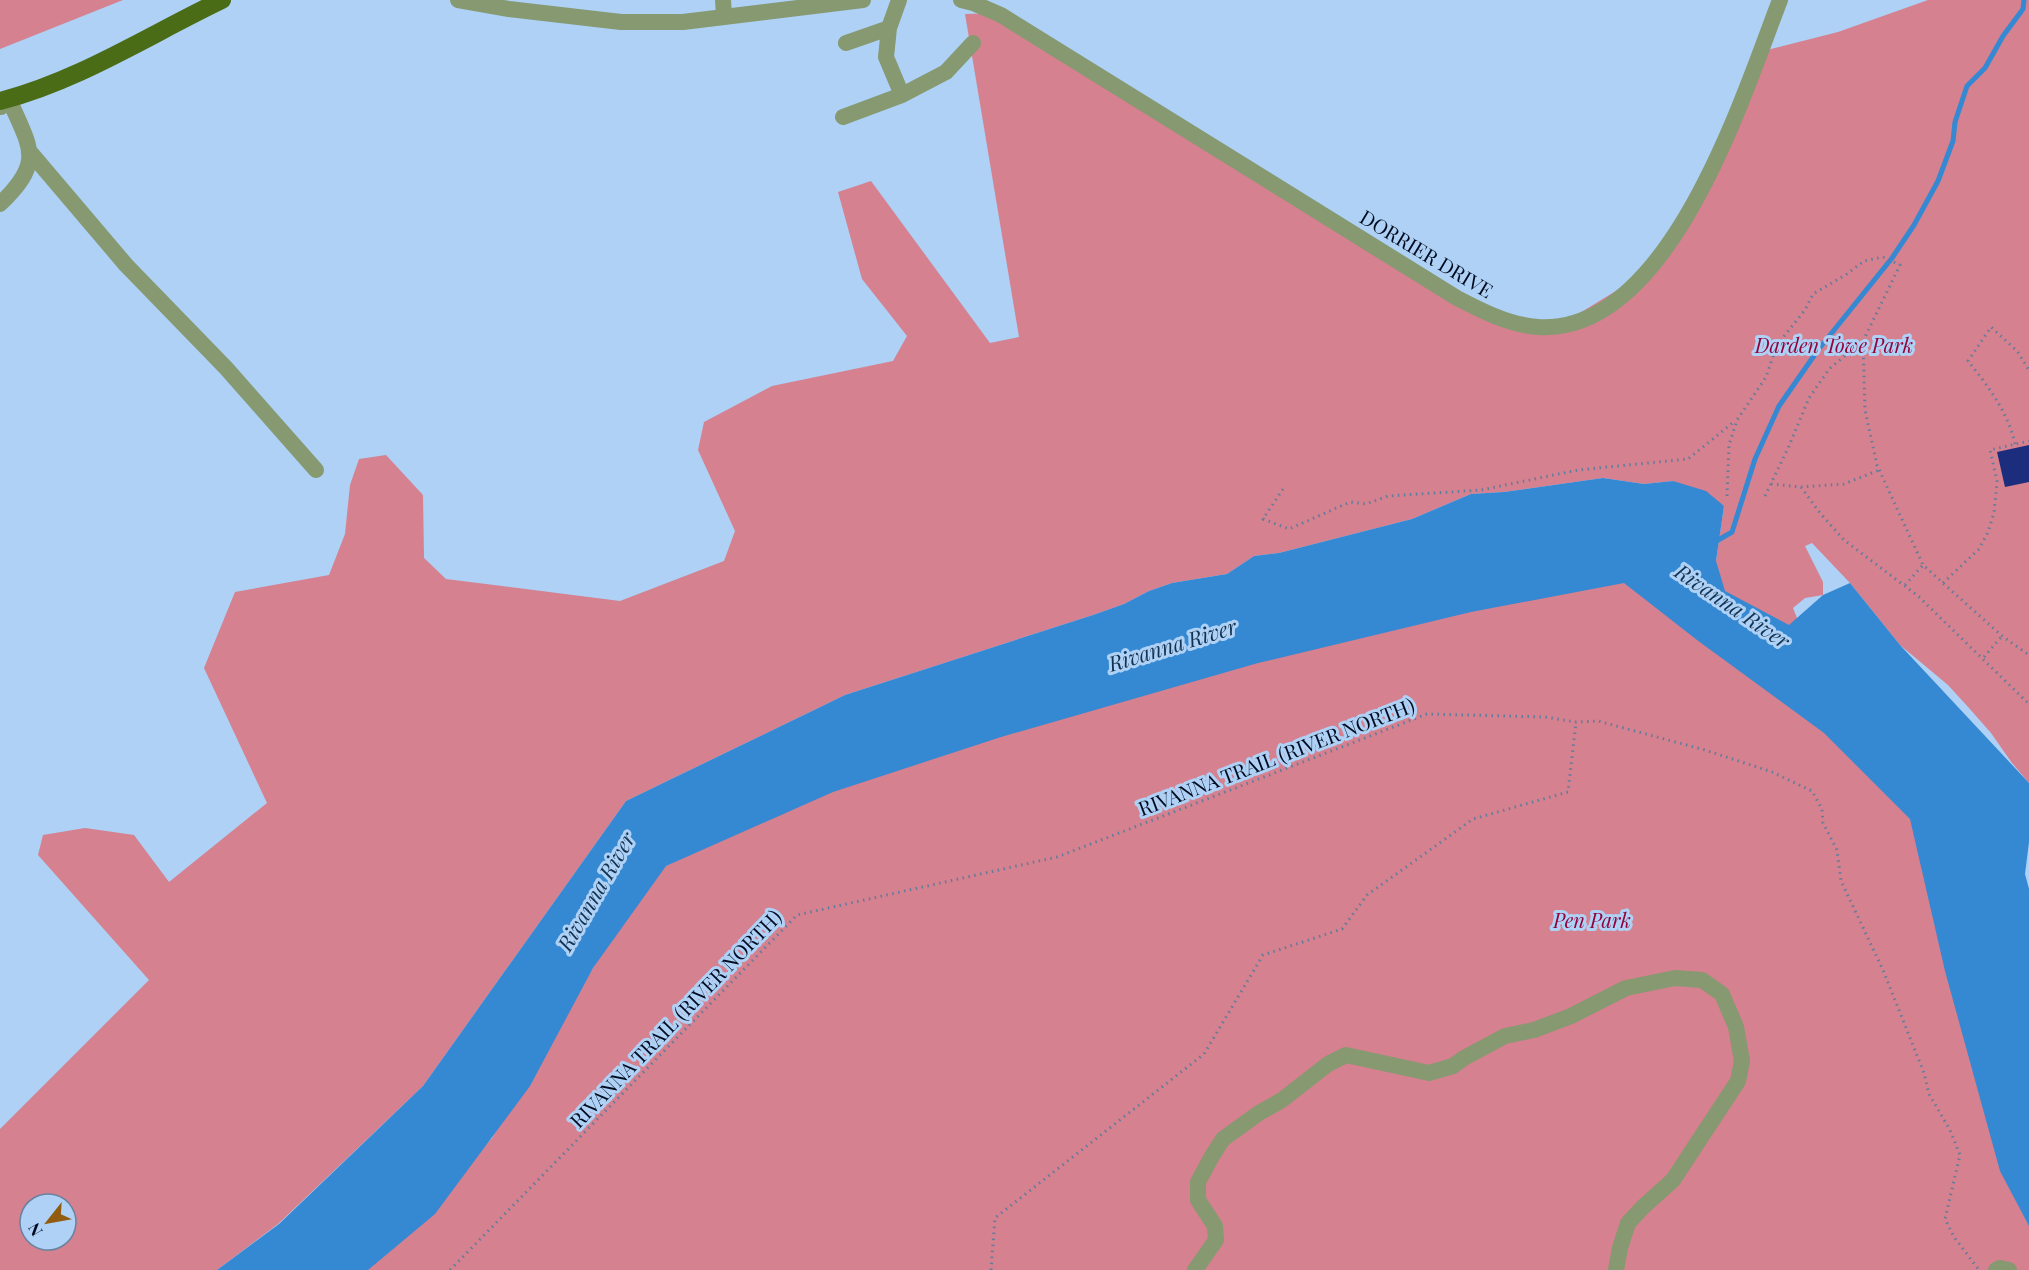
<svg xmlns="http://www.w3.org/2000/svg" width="2029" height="1270" font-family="'Playfair Display',serif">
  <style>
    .green { fill: #d5818f; fill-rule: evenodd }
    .water { fill: #3588d2 }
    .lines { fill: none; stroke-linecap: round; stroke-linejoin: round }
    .stream { stroke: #3588d2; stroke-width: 5 }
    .building { fill: #1d2d7e }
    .path { stroke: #647c9a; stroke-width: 3; stroke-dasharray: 1.5 4.5; stroke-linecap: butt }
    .minor { stroke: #869971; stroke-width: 16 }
    .major { stroke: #4b6c16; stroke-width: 18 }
    .labels { text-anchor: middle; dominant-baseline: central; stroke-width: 6; stroke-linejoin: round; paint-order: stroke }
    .street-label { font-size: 20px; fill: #000b20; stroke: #aed1f5 }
    .park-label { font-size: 20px; font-style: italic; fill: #92033a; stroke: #aed1f5 }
    .water-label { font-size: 21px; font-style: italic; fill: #113251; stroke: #aed1f5 }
  </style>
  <rect width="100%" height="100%" fill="#aed1f5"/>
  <!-- green -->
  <path class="green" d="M0,0H123L0,49Z
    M1928,0H2029V783L2012,763L1991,733L1969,708L1948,685L1900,645L1850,583L1812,543L1805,546L1823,582V595L1805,598L1793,608L1799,623L1910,747L2029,1115V1270H345L437,1200L492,1138L593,968L653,872L807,799L986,731L1550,565L1716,561L1724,506L1673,481L1644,484L1603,478L1504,492L1471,494L1412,519L1279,553L1254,556L1227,574L1172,583L1149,591L1124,604L1093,615L845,695L626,801L423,1086L278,1224L217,1270H0V1129L149,980L38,855L43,835L85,828L134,835L169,882L267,803L204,668L235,592L329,575L345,534L350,485L359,459L386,455L423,495L424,558L446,579L620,601L724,561L735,531L698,450L704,422L772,386L893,361L907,336L862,279L838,192L871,181L990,343L1019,337L965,14L1003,13L1443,289L1530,324L1570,319L1637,278L1685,213L1759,52L1838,32ZM30,1204H66V1240H30Z"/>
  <!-- water -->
  <path class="water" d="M1603,478L1644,484L1673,481L1706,491L1724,506L1716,561L1725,591L1789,625L1823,595L1850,583L1900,645L2029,783V842L2025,874L2029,889V1226L2000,1171L1945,971L1910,819L1824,733L1697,640L1624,583L1471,612L1258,663L1001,737L833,792L666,866L593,968L530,1086L435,1214L368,1270H217L279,1224L423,1086L626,801L845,695L1093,615L1124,604L1149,591L1172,583L1227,574L1254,556L1279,553L1412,519L1471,494L1504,492Z"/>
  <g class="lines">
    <!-- stream -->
    <path class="stream" d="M1713,543L1732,532L1755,459L1779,406L1818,350L1892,258L1914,225L1938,181L1953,141L1955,122L1967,86L1985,68L2003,36L2023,9L2024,0"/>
  </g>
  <!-- building -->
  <path class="building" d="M2029,445V482L2005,487L1997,452Z"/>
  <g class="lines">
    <!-- path -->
    <path class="path" d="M2015,444C2008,412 1988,386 1968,361L1991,327L2017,351L2029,370
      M1771,484L1801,487L1844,484L1879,470
      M1801,487L1820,513L1844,540L1918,596L2029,704
      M1283,489L1263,519L1289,529L1350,502L1366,504L1388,496L1481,490L1578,470L1688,459L1735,421
      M1727,496L1729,445L1737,420L1766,377L1777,345L1805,310L1813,294L1847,274L1864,261L1883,257L1900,265L1863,341L1865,410L1877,465L1923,565L2002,636L2029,655
      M1765,496L1789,446L1809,398L1829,369L1863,341
      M1943,583L1979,549L1988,532L1994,513L1997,481L1990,450L2029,441
      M1905,585L1923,565
      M1984,657L2002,636
      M450,1270L797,915L1057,857L1427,714L1545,717L1576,722L1598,721L1705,750L1772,772L1812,791L1822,809L1823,823L1837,850L1841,881L1883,970L1924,1073L1929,1094L1950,1130L1960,1155L1945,1219L1954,1237L1979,1270
      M991,1270L995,1218L1204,1054L1263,955L1342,929L1367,895L1473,819L1568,792L1576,722"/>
    <!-- minor -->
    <path class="minor" d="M458,0L509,9L621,22H683L863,0
      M723,0L724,16
      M899,0L889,28L886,57L902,95L946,72L973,43
      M961,0L973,3L1001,15L1457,298C1482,311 1509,325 1538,327C1669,335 1742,98 1780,0
      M846,43L889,28
      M843,117L902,95
      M30,152L126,265L226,368L316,470
      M0,204C45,161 30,148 9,99L1,107
      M1195,1270L1216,1240L1215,1226L1198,1200V1182L1212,1156L1223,1139L1259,1113L1282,1100L1328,1064L1346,1055L1429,1073L1453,1066L1464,1058L1505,1036L1534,1030L1571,1016L1626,988L1675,978L1702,980L1722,994L1736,1027L1742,1061L1738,1081L1673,1180L1643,1207L1628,1223L1620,1248L1616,1270
      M1996,1270L2000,1268L2009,1270"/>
    <!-- major -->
    <path class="major" d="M0,101C78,81 149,35 222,0"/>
  </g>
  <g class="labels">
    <!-- street labels -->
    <g class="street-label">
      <text transform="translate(1427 253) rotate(31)">DORRIER DRIVE</text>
      <text transform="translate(1276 756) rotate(-21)">RIVANNA TRAIL (RIVER NORTH)</text>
      <text transform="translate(675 1018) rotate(-46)">RIVANNA TRAIL (RIVER NORTH)</text>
    </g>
    <!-- park labels -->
    <g class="park-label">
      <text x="1834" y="344">Darden Towe Park</text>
      <text x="1592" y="919">Pen Park</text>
    </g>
    <!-- water labels -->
    <g class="water-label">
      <text transform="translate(1733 605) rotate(34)">Rivanna River</text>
      <text transform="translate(1172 644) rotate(-17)">Rivanna River</text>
      <text transform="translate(595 891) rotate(-60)">Rivanna River</text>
    </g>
  </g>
  <!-- north arrow -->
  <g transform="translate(48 1222) rotate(239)"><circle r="28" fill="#aed1f5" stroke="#6882a0" stroke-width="1.5"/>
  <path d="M0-4.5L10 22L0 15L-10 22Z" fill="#915c10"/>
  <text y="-9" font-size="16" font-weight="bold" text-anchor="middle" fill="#000b20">N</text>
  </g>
</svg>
